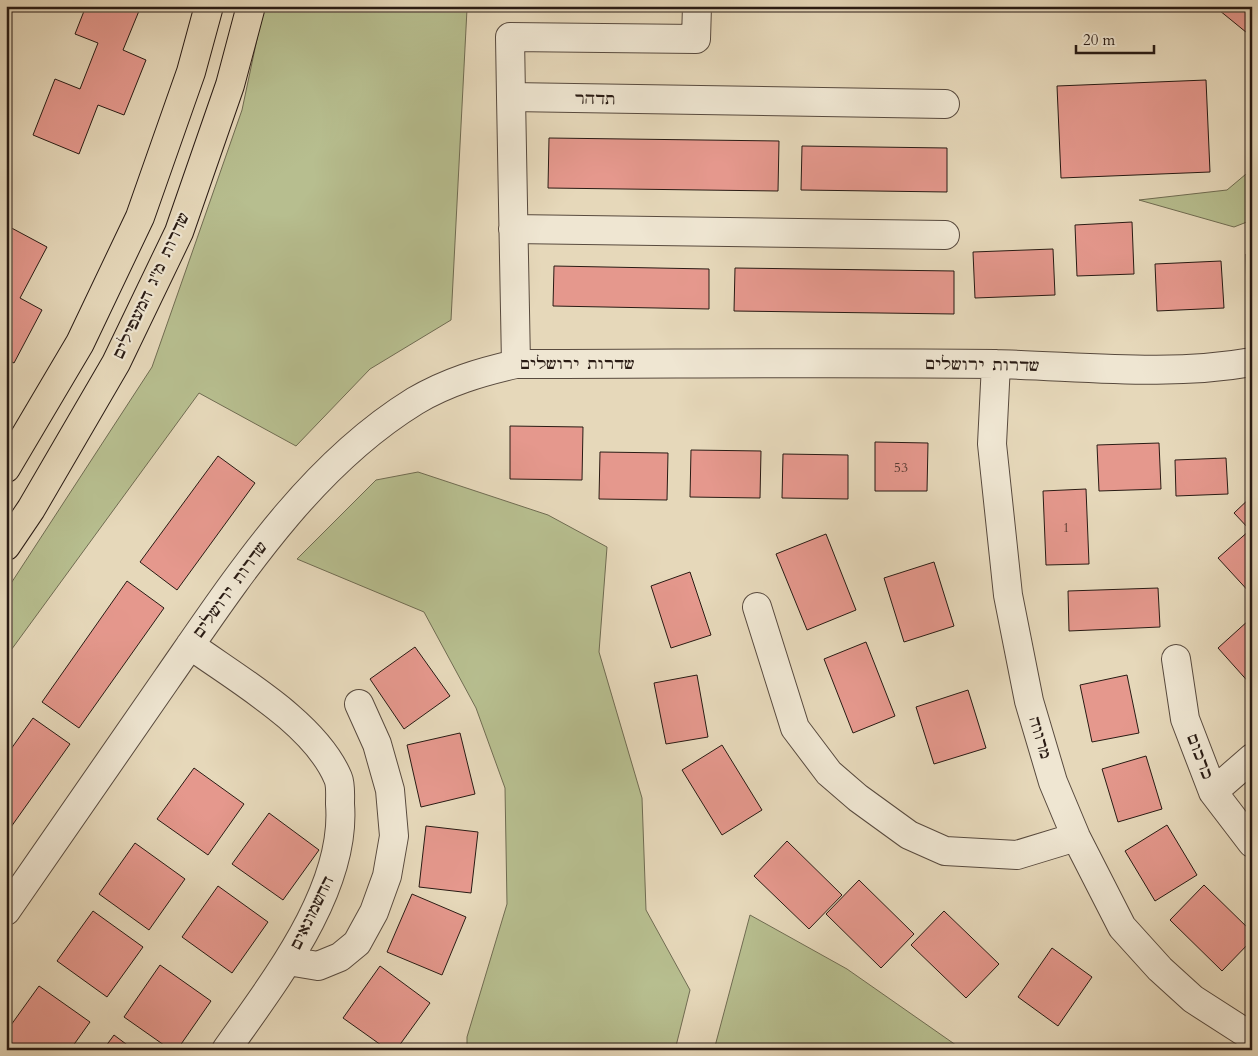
<svg xmlns="http://www.w3.org/2000/svg" width="1258" height="1056" font-family="Cardo,'Frank Ruhl Libre',serif">
  <style>
    .green { fill: #b7be8f; stroke: #706c52 }
    .building { fill: #e5988d; stroke: #291b14 }
    .lines { fill: none; stroke-linecap: round; stroke-linejoin: round }
    .minor-casing { stroke: #584a3e; stroke-width: 30 }
    .major-casing { stroke: #291b14; stroke-width: 30 }
    .minor { stroke: #efe6d2; stroke-width: 28 }
    .major { stroke: #e6d8ba; stroke-width: 28 }
    .labels { text-anchor: middle; dominant-baseline: central; stroke-width: 4.5; stroke-linejoin: round; paint-order: stroke }
    .number-label { font-size: 14px; fill: #583a32 }
    .street-label { font-size: 16px; fill: #291b14; stroke: #efe6d2 }
  </style>
  <rect width="100%" height="100%" fill="#e6d8ba"/>
  <filter id="stains"><feTurbulence type="fractalNoise" baseFrequency=".004" numOctaves="4"/><feColorMatrix values="0 0 0 0 .2 0 0 0 0 .09 0 0 0 0 .02 0 0 0 .5 -.17"/></filter>
  <radialGradient id="worn" r=".72"><stop offset=".6" stop-color="#630" stop-opacity="0"/><stop offset="1" stop-color="#630" stop-opacity=".3"/></radialGradient>
  <!-- green -->
  <path class="green" d="M264,6L467,9L451,320L370,369L296,446L199,393L6,657V591L152,367L242,110Z
    M1252,169V220L1234,227L1139,200L1227,190Z
    M418,472L548,515L607,547L599,652L642,798L646,910L690,990L675,1050H467V1037L507,904L505,788L476,708L424,612L297,559L376,480Z
    M750,915L847,969L963,1050H714Z"/>
  <!-- building -->
  <path class="building" d="M86,6H141L123,50L146,60L124,115L98,105L79,154L33,135L55,79L80,89L98,43L75,34Z
    M1214,6H1252V37Z
    M1206,80L1210,172L1061,178L1057,86Z
    M549,138L779,141L778,191L548,188Z
    M802,146L947,148V192L801,190Z
    M1132,222L1134,274L1077,276L1075,225Z
    M6,225L47,247L20,298L42,310L14,363L6,359Z
    M1053,249L1055,295L975,298L973,252Z
    M1246,254H1252V301H1247Z
    M1221,261L1224,308L1157,311L1155,264Z
    M554,266L709,269V309L553,306Z
    M735,268L954,271V314L734,311Z
    M510,426L583,427L582,480L510,479Z
    M875,442L928,443L927,491H875Z
    M1159,443L1161,489L1099,491L1097,445Z
    M691,450L761,451L760,498L690,497Z
    M600,452L668,453L667,500L599,499Z
    M783,454L848,455V499L782,498Z
    M218,456L255,483L177,590L140,562Z
    M1226,458L1228,494L1176,496L1175,460Z
    M1086,489L1089,564L1046,565L1043,491Z
    M1252,496V595L1218,558L1250,530L1234,513Z
    M826,534L856,610L807,630L776,554Z
    M934,562L954,626L904,642L884,578Z
    M690,572L711,635L671,648L651,586Z
    M127,581L164,608L79,728L42,702Z
    M1158,588L1160,627L1069,631L1068,591Z
    M1249,620L1252,623V686L1218,648Z
    M866,642L895,716L853,733L824,659Z
    M415,647L450,696L404,729L370,679Z
    M697,675L708,737L666,744L654,683Z
    M1127,675L1139,733L1092,742L1080,685Z
    M968,690L986,748L934,764L916,707Z
    M33,718L70,744L6,834V756Z
    M460,733L475,794L421,807L407,745Z
    M722,745L762,810L722,835L682,770Z
    M1146,756L1162,809L1118,822L1102,769Z
    M194,768L244,804L208,855L157,819Z
    M269,813L319,850L283,900L232,864Z
    M1167,825L1197,875L1155,901L1125,851Z
    M426,826L478,832L471,893L419,887Z
    M787,841L842,895L809,929L754,876Z
    M135,843L185,879L149,930L99,894Z
    M859,880L914,934L881,968L826,914Z
    M1204,885L1252,932V940L1222,971L1170,920Z
    M218,886L268,922L232,973L182,937Z
    M412,894L466,917L442,975L387,952Z
    M93,911L143,947L107,997L57,961Z
    M944,911L999,964L966,998L911,945Z
    M1052,948L1092,977L1058,1026L1018,997Z
    M160,965L211,1001L177,1050H171L124,1017Z
    M380,966L430,1003L396,1050H388L343,1018Z
    M39,986L90,1022L70,1050H20L6,1040V1032Z
    M114,1035L134,1050H103Z"/>
  <g class="lines">
    <!-- minor casing -->
    <g class="minor-casing">
      <path id="minor" d="M511,97L510,37L696,39L697,6
        M513,229L945,235
        M516,364L511,97L945,104
        M996,364L992,444L1008,595L1029,701L1053,782L1076,837L1122,927L1160,969L1193,999L1252,1037
        M757,607L795,728L829,773L858,798L909,835L945,851L1017,855L1076,837
        M190,645C237,679 315,723 338,778C341,785 340,796 340,804C347,890 273,983 226,1050
        M1176,659L1185,719L1213,792L1252,843
        M1213,792L1252,758
        M6,911C60,834 113,757 166,680C237,578 308,467 415,401C447,382 481,372 516,364C676,364 836,362 996,364C1080,366 1168,377 1252,362
        M288,961L318,966L340,957L357,943L374,912L387,876L394,836L390,790L377,744L359,704"/>
    </g>
    <!-- major casing -->
    <g class="major-casing">
      <path id="major" d="M6,468L80,343L140,217L191,72L209,6
        M6,546L31,509L116,363L179,232L230,85L251,6"/>
    </g>
    <!-- minor -->
    <use href="#minor" class="minor"/>
    <!-- major -->
    <use href="#major" class="major"/>
  </g>
  <g class="labels">
    <!-- number labels -->
    <g class="number-label">
      <text x="901" y="467">53</text>
      <text x="1066" y="527">1</text>
    </g>
    <!-- street labels -->
    <g class="street-label">
      <text transform="translate(595 99) rotate(1)">תדהר</text>
      <text transform="translate(151 286) rotate(-65)">שדרות מ"ג המעפילים</text>
      <text x="577" y="364">שדרות ירושלים</text>
      <text transform="translate(982 365) rotate(1)">שדרות ירושלים</text>
      <text transform="translate(230 590) rotate(-54)">שדרות ירושלים</text>
      <text transform="translate(1040 738) rotate(73)">מרווה</text>
      <text transform="translate(1200 757) rotate(69)">כרכום</text>
      <text transform="translate(312 913) rotate(-64)">החשמונאים</text>
    </g>
  </g>
  <!-- margin -->
  <rect width="1258" height="1056" fill="none" stroke="#e6d8ba" stroke-width="25"/>
  <rect x="8" y="8" width="1243" height="1041" fill="none" stroke="#291b14" stroke-width="2.5"/>
  <rect x="12" y="12" width="1233" height="1031" fill="none" stroke="#291b14"/>
  <!-- scale -->
  <path d="M1076 45v8h78v-8" fill="none" stroke="#291b14" stroke-width="2.5"/>
  <text x="1083" y="45" font-size="15" fill="#291b14" stroke="#efe6d2" stroke-width="4" paint-order="stroke">20 m</text>
  <rect width="100%" height="100%" filter="url(#stains)"/>
  <rect width="100%" height="100%" fill="url(#worn)"/>
</svg>
